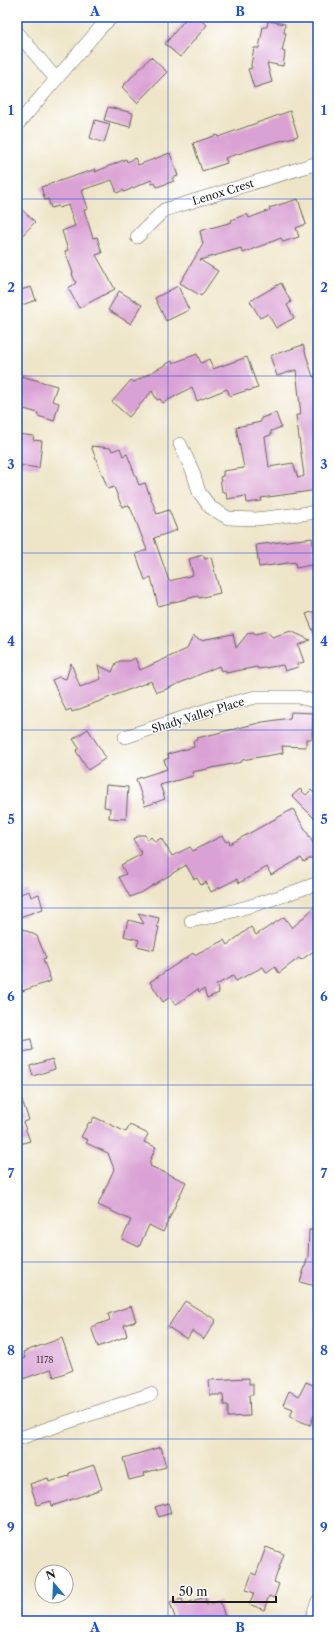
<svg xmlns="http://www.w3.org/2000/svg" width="335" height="1638" font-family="'Libre Caslon Text',serif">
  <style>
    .building { fill: #daa2d4 }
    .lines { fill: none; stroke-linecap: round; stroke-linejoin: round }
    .street-casing { stroke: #666258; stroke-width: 14 }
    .street { stroke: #fff; stroke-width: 13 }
    .grid { fill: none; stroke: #1d4ed8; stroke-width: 1; stroke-opacity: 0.55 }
    .labels { text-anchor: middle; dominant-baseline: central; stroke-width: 3; stroke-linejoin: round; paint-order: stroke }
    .number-label { font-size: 9px; fill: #4c3e4a }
    .street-label { font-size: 11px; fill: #1c1c1c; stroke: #fff }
    .neatline { fill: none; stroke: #1d4ed8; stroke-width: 1.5 }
    .grid-label { font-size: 13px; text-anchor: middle; font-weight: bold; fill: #1d4ed8 }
  </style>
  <rect width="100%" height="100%" fill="#fff"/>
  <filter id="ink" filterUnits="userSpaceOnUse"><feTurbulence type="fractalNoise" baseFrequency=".025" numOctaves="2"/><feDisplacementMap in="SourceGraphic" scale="8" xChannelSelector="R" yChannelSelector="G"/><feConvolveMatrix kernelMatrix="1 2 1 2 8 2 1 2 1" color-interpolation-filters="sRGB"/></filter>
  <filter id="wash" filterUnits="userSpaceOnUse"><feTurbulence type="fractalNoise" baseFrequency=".012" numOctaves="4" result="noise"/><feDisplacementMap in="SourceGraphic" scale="16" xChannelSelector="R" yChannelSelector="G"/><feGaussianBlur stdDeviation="0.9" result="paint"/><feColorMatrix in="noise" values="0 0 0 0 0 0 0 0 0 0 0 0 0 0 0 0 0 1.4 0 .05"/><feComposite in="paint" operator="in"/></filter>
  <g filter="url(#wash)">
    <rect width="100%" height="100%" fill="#eee5c8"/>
    <g id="blocks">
      <!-- building -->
      <path class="building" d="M187,17H196L207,25L180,57L165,44Z
        M268,21L285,24L284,33H286L282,51L285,52L283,66L267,63L272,82L254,88L248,69L252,68L251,65L254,48H259L263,27H267Z
        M151,57L167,72L137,103L122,87Z
        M108,107L133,113L130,127L104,120Z
        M290,111L298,136L272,143L225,158L227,163L202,171L193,143L217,135L218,137Z
        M95,120L110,124L104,143L90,138Z
        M170,153L178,176L172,178L174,181L157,187L155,183L152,184L151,180L124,192L123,190L117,193L112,180L82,190L88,209L84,210L93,238L97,237L102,253L96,255L115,289L79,308L68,288L76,283L72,274L73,273L65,251L68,250L62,231L75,226L68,205L59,208L58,206L51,208L48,199L45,200L41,187L96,169L95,172L126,159L127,162L135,158L138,165Z
        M298,199L306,224L296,228L299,237L283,242L281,238L243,253L241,248L200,260L218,271L201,296L180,283L203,244L200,231L232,222L231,220L247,214L249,218L270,210L269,208Z
        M17,205L35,222L17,241Z
        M281,283L291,302L287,305L294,318L276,328L268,314L260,318L250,301Z
        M178,286L189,310L166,321L155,298Z
        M31,287L36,300L22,305L17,291Z
        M119,291L142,305L131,324L108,310Z
        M303,345L313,377H318V490L261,498L262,501L247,503L246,496L227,499L226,492H222L220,477L223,476V471L244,468L236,427L261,422V418L276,413L281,427L271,431V435L265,437L269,467L293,463L298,478L304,476L296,415H301L296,370L277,376L270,356Z
        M197,354L201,363L209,359L213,369L247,357L258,388L248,391V390L230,396L227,389L197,401L192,387L163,403L160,399L157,400L152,391L129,417L112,402L131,380L134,382L172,361L173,363Z
        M21,376L57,386L52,401L59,403L54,421L38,416V413L17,407V390Z
        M18,434L34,436L33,440L42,441L39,468L17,465Z
        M91,446L111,448L112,451L120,448L123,456L127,454L139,485L145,483L157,514L169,510L177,530L154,538L169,581L193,575L189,559L203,555L205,559L211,557L220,593L199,598L198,596L158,606L151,577L145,580L136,554L147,550L134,516L129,505L122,507L114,487L108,489Z
        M312,538L316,564L296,568L295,562L259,567L256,545Z
        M318,610V643L306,614Z
        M267,631L272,637L291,631L310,640L298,645L304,662L297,664L298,667L285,671L283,665L258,669L257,667L226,673V670L221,671L219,666L164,690L156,692L151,681L72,712L71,709L66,711L52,680L59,677L66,679L71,663L80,687L101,679L98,665L112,672L116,663L120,661H129L135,658L140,670L187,649L193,636L201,640L233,634L236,648L248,633L253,632L255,634Z
        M291,712L313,713L312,739H306V747L282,746L283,753L242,760V762L192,772L193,776L160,785L165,799L145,806L136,779L167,769L164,760L169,758L168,754L194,747L193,741L197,740V738L263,722L290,718Z
        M88,729L106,758L88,770L76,751L79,748L73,739Z
        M106,785L128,787L126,819L109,818L110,808L104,807Z
        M300,789L306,795L311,790L318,797V822L292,796Z
        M293,809L318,851V854L304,862L301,858L271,875L267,867L239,883L237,879L211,892L206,882L201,885L197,878L194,879L186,865L144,891L130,897L119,877L126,874L121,865L142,854L133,839L140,835H145L148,840L151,837L155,842L161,838L172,856L190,847L193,851L196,849L222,836L226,842L229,841L230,844Z
        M29,891L31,897L39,894L43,909L17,918V895Z
        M318,904V948L301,960L299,958L279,973L275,967L267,973L263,967L236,981L233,976L216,985L219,993L207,998L204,989L199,992L198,989L175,1005L170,997L163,1002L150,982L193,953L194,955L224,940L227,945L251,927L256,935L284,917L292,928Z
        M138,913L159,918L157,927H159L154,950L137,946L139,940L124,936L128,920L144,924Z
        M17,926L37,936L46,958L43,959L51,981L22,991L17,977Z
        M31,1039L33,1050L17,1053V1042Z
        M52,1059L55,1069L33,1076L30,1066Z
        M17,1092H19L29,1120L23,1122L30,1141L17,1145Z
        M94,1117L126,1132L130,1125L148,1134L144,1142L156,1147L149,1163L151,1164L150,1166L186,1182L163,1232L149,1225L139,1247L122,1239L131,1220L98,1205L114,1169L108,1153L86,1143L88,1140L81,1137L89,1122L91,1123Z
        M309,1230H318V1276L315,1286L300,1282L308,1257Z
        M185,1301L216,1320L204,1339L192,1331L187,1339L168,1327Z
        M131,1306L136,1321L124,1325L127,1336L98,1347L91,1327L110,1320L108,1314Z
        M62,1338L73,1370L54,1377L51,1369L17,1381V1361L25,1358L23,1352Z
        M249,1378V1384H253V1395H249L250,1416L228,1417V1405H224L223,1395H210L209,1380Z
        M306,1382L318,1387V1406L310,1425L290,1417L293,1409L283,1405L289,1391L299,1396Z
        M161,1447L166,1467L144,1473L145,1476L129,1480L123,1458Z
        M94,1465L102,1489L52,1506L51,1501L37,1505L30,1484L48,1478L49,1482L69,1476V1473Z
        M168,1503L171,1513L159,1517L155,1507Z
        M266,1547L284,1554L274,1582L279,1584L274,1598L269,1596L264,1610L249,1604L254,1593L246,1590L252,1573L256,1575Z
        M205,1597L207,1605L220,1601L226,1621H176L170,1602L182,1599L184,1604Z"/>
    </g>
  </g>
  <g filter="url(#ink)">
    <use href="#blocks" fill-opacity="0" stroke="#666258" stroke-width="1"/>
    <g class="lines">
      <!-- street casing -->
      <g class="street-casing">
        <path id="street" d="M17,32L56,79
          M17,125L100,28L112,17
          M137,237L164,210L318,163
          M180,444L193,472L199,492L210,507L228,518L256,519L318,512
          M125,737L216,707L256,697H298L318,702
          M191,921C234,912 276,899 318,883
          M17,1439L151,1394
          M311,1621L318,1601"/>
      </g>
      <!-- street -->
      <use href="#street" class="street"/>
    </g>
  </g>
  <!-- grid -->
  <path class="grid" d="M168,17V1621M17,199H318M17,376H318M17,553H318M17,730H318M17,908H318M17,1085H318M17,1262H318M17,1439H318"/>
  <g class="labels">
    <!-- number labels -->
    <g class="number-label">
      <text x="45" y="1359">1178</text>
    </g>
    <!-- street labels -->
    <g class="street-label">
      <text transform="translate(223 192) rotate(-17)">Lenox Crest</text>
      <text transform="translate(198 715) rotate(-17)">Shady Valley Place</text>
    </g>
  </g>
  <!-- margin -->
  <rect width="335" height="1638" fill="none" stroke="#fff" stroke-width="44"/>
  <!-- north arrow -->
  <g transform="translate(54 1584) rotate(341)"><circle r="19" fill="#ffffff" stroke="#a4a4a4"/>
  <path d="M0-3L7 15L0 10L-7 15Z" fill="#1f6fb2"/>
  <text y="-6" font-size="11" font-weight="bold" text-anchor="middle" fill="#1c1c1c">N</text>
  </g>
  <!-- scale -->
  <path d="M173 1596v6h103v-6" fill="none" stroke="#1c1c1c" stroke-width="2"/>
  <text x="179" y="1596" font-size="12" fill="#1c1c1c" stroke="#ffffff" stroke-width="3" paint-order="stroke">50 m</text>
  <rect x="22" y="22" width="291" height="1594" class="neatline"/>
  <g class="grid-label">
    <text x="95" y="16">A</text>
    <text x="240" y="16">B</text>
    <text x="11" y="115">1</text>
    <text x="324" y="115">1</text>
    <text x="11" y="292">2</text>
    <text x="324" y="292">2</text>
    <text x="11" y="469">3</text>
    <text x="324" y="469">3</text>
    <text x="11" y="646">4</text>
    <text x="324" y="646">4</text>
    <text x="11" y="824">5</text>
    <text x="324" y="824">5</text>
    <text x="11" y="1001">6</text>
    <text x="324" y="1001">6</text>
    <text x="11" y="1178">7</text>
    <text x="324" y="1178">7</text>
    <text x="11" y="1355">8</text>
    <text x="324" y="1355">8</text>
    <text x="11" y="1532">9</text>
    <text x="324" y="1532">9</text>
    <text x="95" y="1632">A</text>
    <text x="240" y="1632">B</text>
  </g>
</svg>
